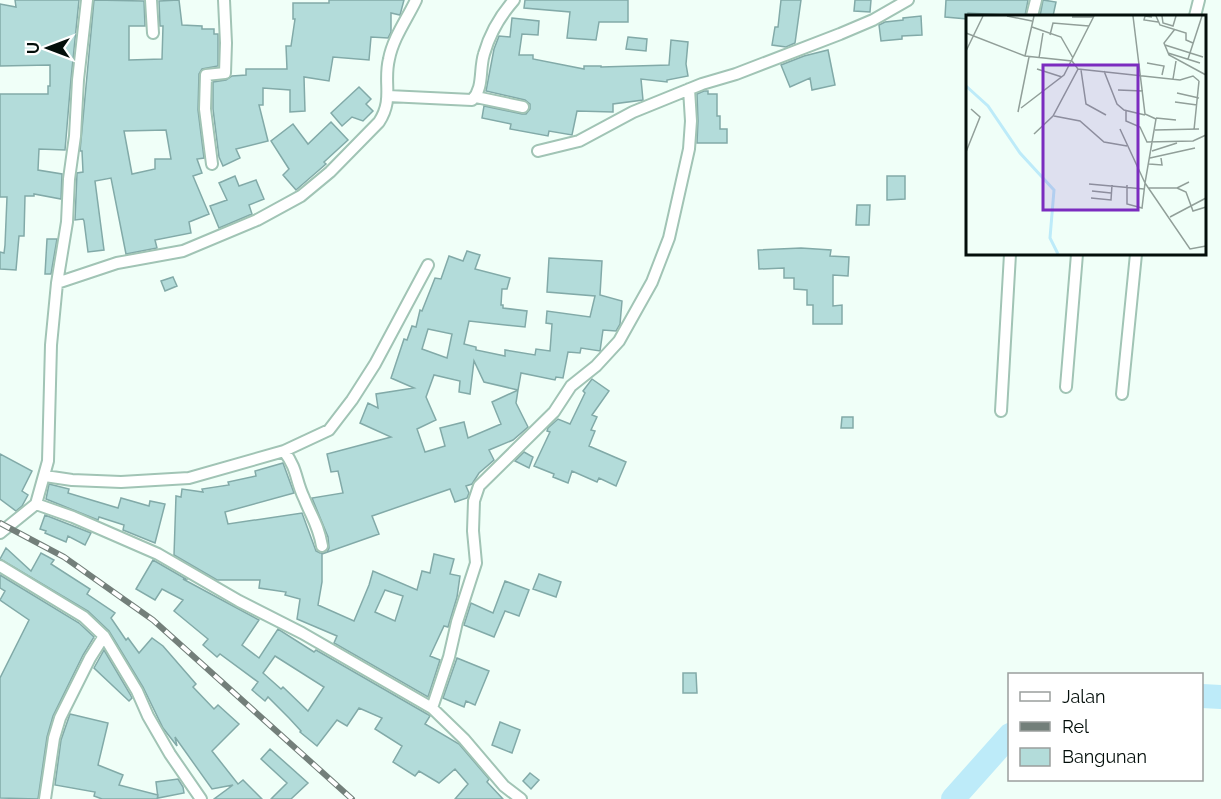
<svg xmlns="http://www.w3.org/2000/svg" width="1221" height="799" font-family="Raleway,sans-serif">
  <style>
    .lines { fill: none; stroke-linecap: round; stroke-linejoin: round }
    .river { stroke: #bdebf9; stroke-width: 24 }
    .building { fill: #b3dcda; stroke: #82aaa8; stroke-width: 1.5; fill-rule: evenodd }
    .minor-casing { stroke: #a1c4b5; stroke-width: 14 }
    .minor { stroke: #fff; stroke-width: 10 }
    .rail-casing { stroke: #737f7a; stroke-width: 6 }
    .rail { stroke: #fff; stroke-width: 4; stroke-dasharray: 11; stroke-linecap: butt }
    .inset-river { fill: none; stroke: #bdebf9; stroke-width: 3 }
    .inset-road { fill: none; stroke: #919f99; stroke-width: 1.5 }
    .view { fill: #7b2cbf; fill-opacity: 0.15; stroke: #7b2cbf; stroke-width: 3 }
    .inset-edge { fill: none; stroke: #030e0a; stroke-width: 3 }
  </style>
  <rect width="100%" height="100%" fill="#f0fff8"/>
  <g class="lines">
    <!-- river -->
    <path class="river" d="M1202,696L1221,697
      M953,799L1010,735"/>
  </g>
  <!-- building -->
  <path class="building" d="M15,0H79L71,79L65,150L39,149L38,170L62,174L61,199L34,194V196H25L24,236H19L16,270L0,269V252L4,253L5,245L7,197H0V94H48V86H50V65L0,66V4L16,7Z
    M94,0L144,1L145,26H129V60L162,59L163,26H160L159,1L179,0L182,25L202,26V29H214V34H218V66L202,69L199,74L198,110L204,158L197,159L202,173L193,176L209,214L189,222L191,233L155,240L157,248L126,254L111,178L95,181L104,250L88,252L84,221L83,219L75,220L77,173L83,172L82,151H80ZM166,130L171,159H155V169L132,174L124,131Z
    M329,0H404L400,15L391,13V32L388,38L371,37L369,60L333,57L329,81L304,77L305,111L290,112V90L263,88V105H259L268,141L236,149L240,158L223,166L219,157L213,109V82L226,80L232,76L246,75V69H287L286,46H291L295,19H293V3H329Z
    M525,0H628V22H599L596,40L567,38L570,12L524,8Z
    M781,0H801L795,43L786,47L772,45L775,27H778Z
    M855,0H871L870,12L854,11Z
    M946,0H1028L1025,16L968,13L967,19L945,17Z
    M1043,0L1056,2L1053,16H1040Z
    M921,16L922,35L902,36V39L881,41L879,25L885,22L903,20V18Z
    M512,18L539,21L538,35L522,34L519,55H533V59L584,69V66H601V67L669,65L671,40L688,42L686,64L688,76L667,80V82L641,79L643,100L613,104V112L577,111L572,135L549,131L548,136L510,129L511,124L482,118L484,106L522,114H526L530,109V104L525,100L486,91L494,49L499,36L510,37Z
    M628,37L647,39L646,51L626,49Z
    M828,50L835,85L812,90L810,78L790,87L781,65L804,56Z
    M359,87L371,99L366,104L373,111L363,121L352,117L342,126L331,113Z
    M704,91H708V94H717V116H720V129H727V143H697L698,121L697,94Z
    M331,122L348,140L324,162L326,164L296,190L283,175L289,169L271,141L293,124L308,144Z
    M235,176L239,186L256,180L264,199L249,205L252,214L219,228L210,206L227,200L219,183Z
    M887,176H905V199L887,200Z
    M857,205H870L869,225H856Z
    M47,239H57L51,274H45Z
    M801,248L831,250L830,256L849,257L848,276L833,275V306L842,305V324H813V305H807V290L794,289V278H784V268L759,269L758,250Z
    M467,251L480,255L475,269L510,278L507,289H502L501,305H503V308L527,311L525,327L469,321L464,344L476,347V350L505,356V350L535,355L536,349L550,351L552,324L546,323L547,311L590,317L595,296L547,292L549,258L602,261L600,295L622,301L620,324L616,331L603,330L600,351L581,348L580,353L568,352L563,378L556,377L555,380L521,373L518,390L484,382L474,361L470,394L459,392L460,381L434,375L426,397L436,420L417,429L425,452L445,446L440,428L464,422L468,438L501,424L492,402L518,390L516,403L528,427L513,440L489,450L494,460L479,473L472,484L466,486L469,493L467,498L455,502L450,489L375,515L372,516L379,534L322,554V582L318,605L354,621L369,585L373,571L417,590L422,571L430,573L434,554L454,559L450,574L460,576L457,597L448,627L444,626L430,656L440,660L428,697L334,643L337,636L297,619L300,599L285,595L286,592L259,588L260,580H217L174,555L176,496L181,497L182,489L203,492L202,489L229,485L228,482L256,476L255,471L283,463L294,493L225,512L228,524L302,513L316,551L320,553L327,552L329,548L328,537L312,498L343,493L338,471L331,472L327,454L391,437L360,423L368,403L378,408L376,394L414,388L391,378L404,339L407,340L412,326L416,327L420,310L422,311L435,278L441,279L449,256L463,261ZM428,329L452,334L447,358L422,349ZM385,590L403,596L395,621L375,612Z
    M173,277L177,286L165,291L161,281Z
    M592,379L609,391L592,415L597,417L591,430L595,431L589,446L626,462L616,486L599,478L597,482L572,471L568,483L553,477L554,474L534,466L550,432L547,431L548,428L558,419L570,424L585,393L583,391Z
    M842,417H853V428H841Z
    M524,452L533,457L529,468L515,461Z
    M0,454L32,471L22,491L28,495L22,506L16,511L0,499Z
    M49,484L69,489L68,493L118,508L121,498L149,506L150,501L165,504L155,543L123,530L124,525L99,517L98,520L46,499Z
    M45,515L91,533L85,545L68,536L66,542L45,533L46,531L40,529Z
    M6,548L31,571L41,553L54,560L51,564L90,589L87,594L115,613L111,618L126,640L128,638L139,653L152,638L163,646L196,684L193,687L214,709L218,705L239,724L212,751L238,784L243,780L262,799H214L233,785L212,789L175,737L177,746L163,728L143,687L109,631L88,611L0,559Z
    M153,560L186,579H183L259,620L242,645L259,658L278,629L314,652L316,650L427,714L430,716L425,724L459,744L489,779L487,782L503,799H455L468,784L455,769L439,783L419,771L415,776L393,762L402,746L375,729L382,718L359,708L347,726L337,720L317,746L300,732L301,731L289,718L268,697L265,701L252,690L258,682L220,654L217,657L203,645L208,639L174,611L183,600L162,589L155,600L136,589ZM275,656L324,687L308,711L283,687L281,689L263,673Z
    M539,574L561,582L556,597L533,589Z
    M0,575L79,623L94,637L83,655L53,716L47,737L38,799L0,798V678L29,620L0,600L5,591L0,588Z
    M505,581L529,590L519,616L505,611L494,637L464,625L471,603L493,613Z
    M104,650L130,694L132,698L129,701L94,668Z
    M457,658L489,671L475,705L466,701L464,707L443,698Z
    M683,673H696L697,693H683Z
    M70,714L108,723L98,765L123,775L119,785L158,795L157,799H102L94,796L95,792L55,785L61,740Z
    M500,722L520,730L512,753L492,745Z
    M270,749L308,783L291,799H271L287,783L261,759Z
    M530,773L539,780L531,789L523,781Z
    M178,779L183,787L184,793L158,798L156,782Z"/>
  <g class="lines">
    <!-- minor casing -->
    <g class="minor-casing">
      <path id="minor" d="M151,0L153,33
        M1032,16L1036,0
        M1195,16L1199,0
        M388,96L472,100C484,88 479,70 484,54C490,33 499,17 514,0
        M476,97L523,107
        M538,151L579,141L633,112L702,84L736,74L840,34L873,20L908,0
        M212,164L205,109L206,75L225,73L226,43L224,0
        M57,283L117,263L183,251L257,220L301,196L330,172L379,122C394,99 383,83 389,59C393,38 407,19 416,0
        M1066,387L1077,254
        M1122,394L1136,254
        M1001,411L1010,254
        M284,451C298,470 295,479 304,498C312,518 318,524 322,546
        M45,476L72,480L121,482L189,478L284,451L329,430L352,400L375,364L428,265
        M36,504L48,461L51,345L57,283L67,222L69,179L75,136L78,80L87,0
        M0,533L36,504L73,517L158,554L239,601L302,633L432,708L464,739L504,786L521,799
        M0,566L84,617L104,636L137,691L148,716L170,754L201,799
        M432,708L449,657L457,622L476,563L473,531L474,501L479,486L554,412L571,386L596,366L619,341L652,282L669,238L689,149L691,121L689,89
        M45,799L54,738L60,718L90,658L104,636"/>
    </g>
    <!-- minor -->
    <use href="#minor" class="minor"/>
    <!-- rail casing -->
    <g class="rail-casing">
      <path id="rail" d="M0,523L64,557L153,620L352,799"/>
    </g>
    <!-- rail -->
    <use href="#rail" class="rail"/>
  </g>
  <!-- overview -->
  <g transform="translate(966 15)">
    <rect width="240" height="240" fill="#f0fff8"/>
    <path class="inset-river" d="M0,71L22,91L54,138L88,175L84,223L92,239"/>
    <path class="inset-road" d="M41,1L66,6M167,1L179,99L190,104L179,168L224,234L240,231M190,1L194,10L220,18V25L227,28M196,1L197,8L207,11L210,1M106,2H127M186,2L179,1L178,5L192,7M66,12L95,22L107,43M209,14L198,28L203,40L240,60M0,18L59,41L106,46L112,54L87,101L68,119M84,20L87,8L123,11M199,30L237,42M0,36L17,1M202,38L234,48M59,41L68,1M73,43L77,18M222,44L236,1M181,48L198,51L196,60M71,54L96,62M112,54L214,65L227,61L233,66M115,55L120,89L140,100M138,56L151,89L158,95L179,100M207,64L210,46M152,75L177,76M211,78L233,83M209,87L231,90M55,93L98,60L128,1M160,96V106L174,112L181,127L227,126L240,120M52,97L63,42M88,101L114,106L138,127L161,131M190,103L210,105M154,114L179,168L176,193L161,189V170M189,115L233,114M228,115L233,66M186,136L211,128M0,137L14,102L5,94M184,143L229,133M183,149L196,150L195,143M123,169L178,174M183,173H211L223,167M211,173L220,177L227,196L240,192M126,176L145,178M125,183L145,185L146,170M204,202L240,183"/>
    <path class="view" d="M77,50H172V195H77Z"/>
    <rect width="240" height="240" class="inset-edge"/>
  </g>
  <!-- legend -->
  <rect x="1008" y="673" width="195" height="108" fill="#ffffff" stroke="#9a9f9d" stroke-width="1.5"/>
  <rect x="1020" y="692" width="30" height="9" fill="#ffffff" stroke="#9a9f9d" stroke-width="1.5"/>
  <text x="1062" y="703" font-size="18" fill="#030e0a">Jalan</text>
  <rect x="1020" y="722" width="30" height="9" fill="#737f7a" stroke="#9a9f9d" stroke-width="1.5"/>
  <text x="1062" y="733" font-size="18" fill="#030e0a">Rel</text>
  <rect x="1020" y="748" width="30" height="18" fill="#b3dcda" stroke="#9a9f9d" stroke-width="1.5"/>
  <text x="1062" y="763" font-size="18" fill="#030e0a">Bangunan</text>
  <!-- north arrow -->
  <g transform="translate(48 48) rotate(270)" stroke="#ffffff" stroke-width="4.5" paint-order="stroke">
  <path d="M0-4.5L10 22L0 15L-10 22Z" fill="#030e0a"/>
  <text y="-9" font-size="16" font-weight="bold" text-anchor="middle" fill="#030e0a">U</text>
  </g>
</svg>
